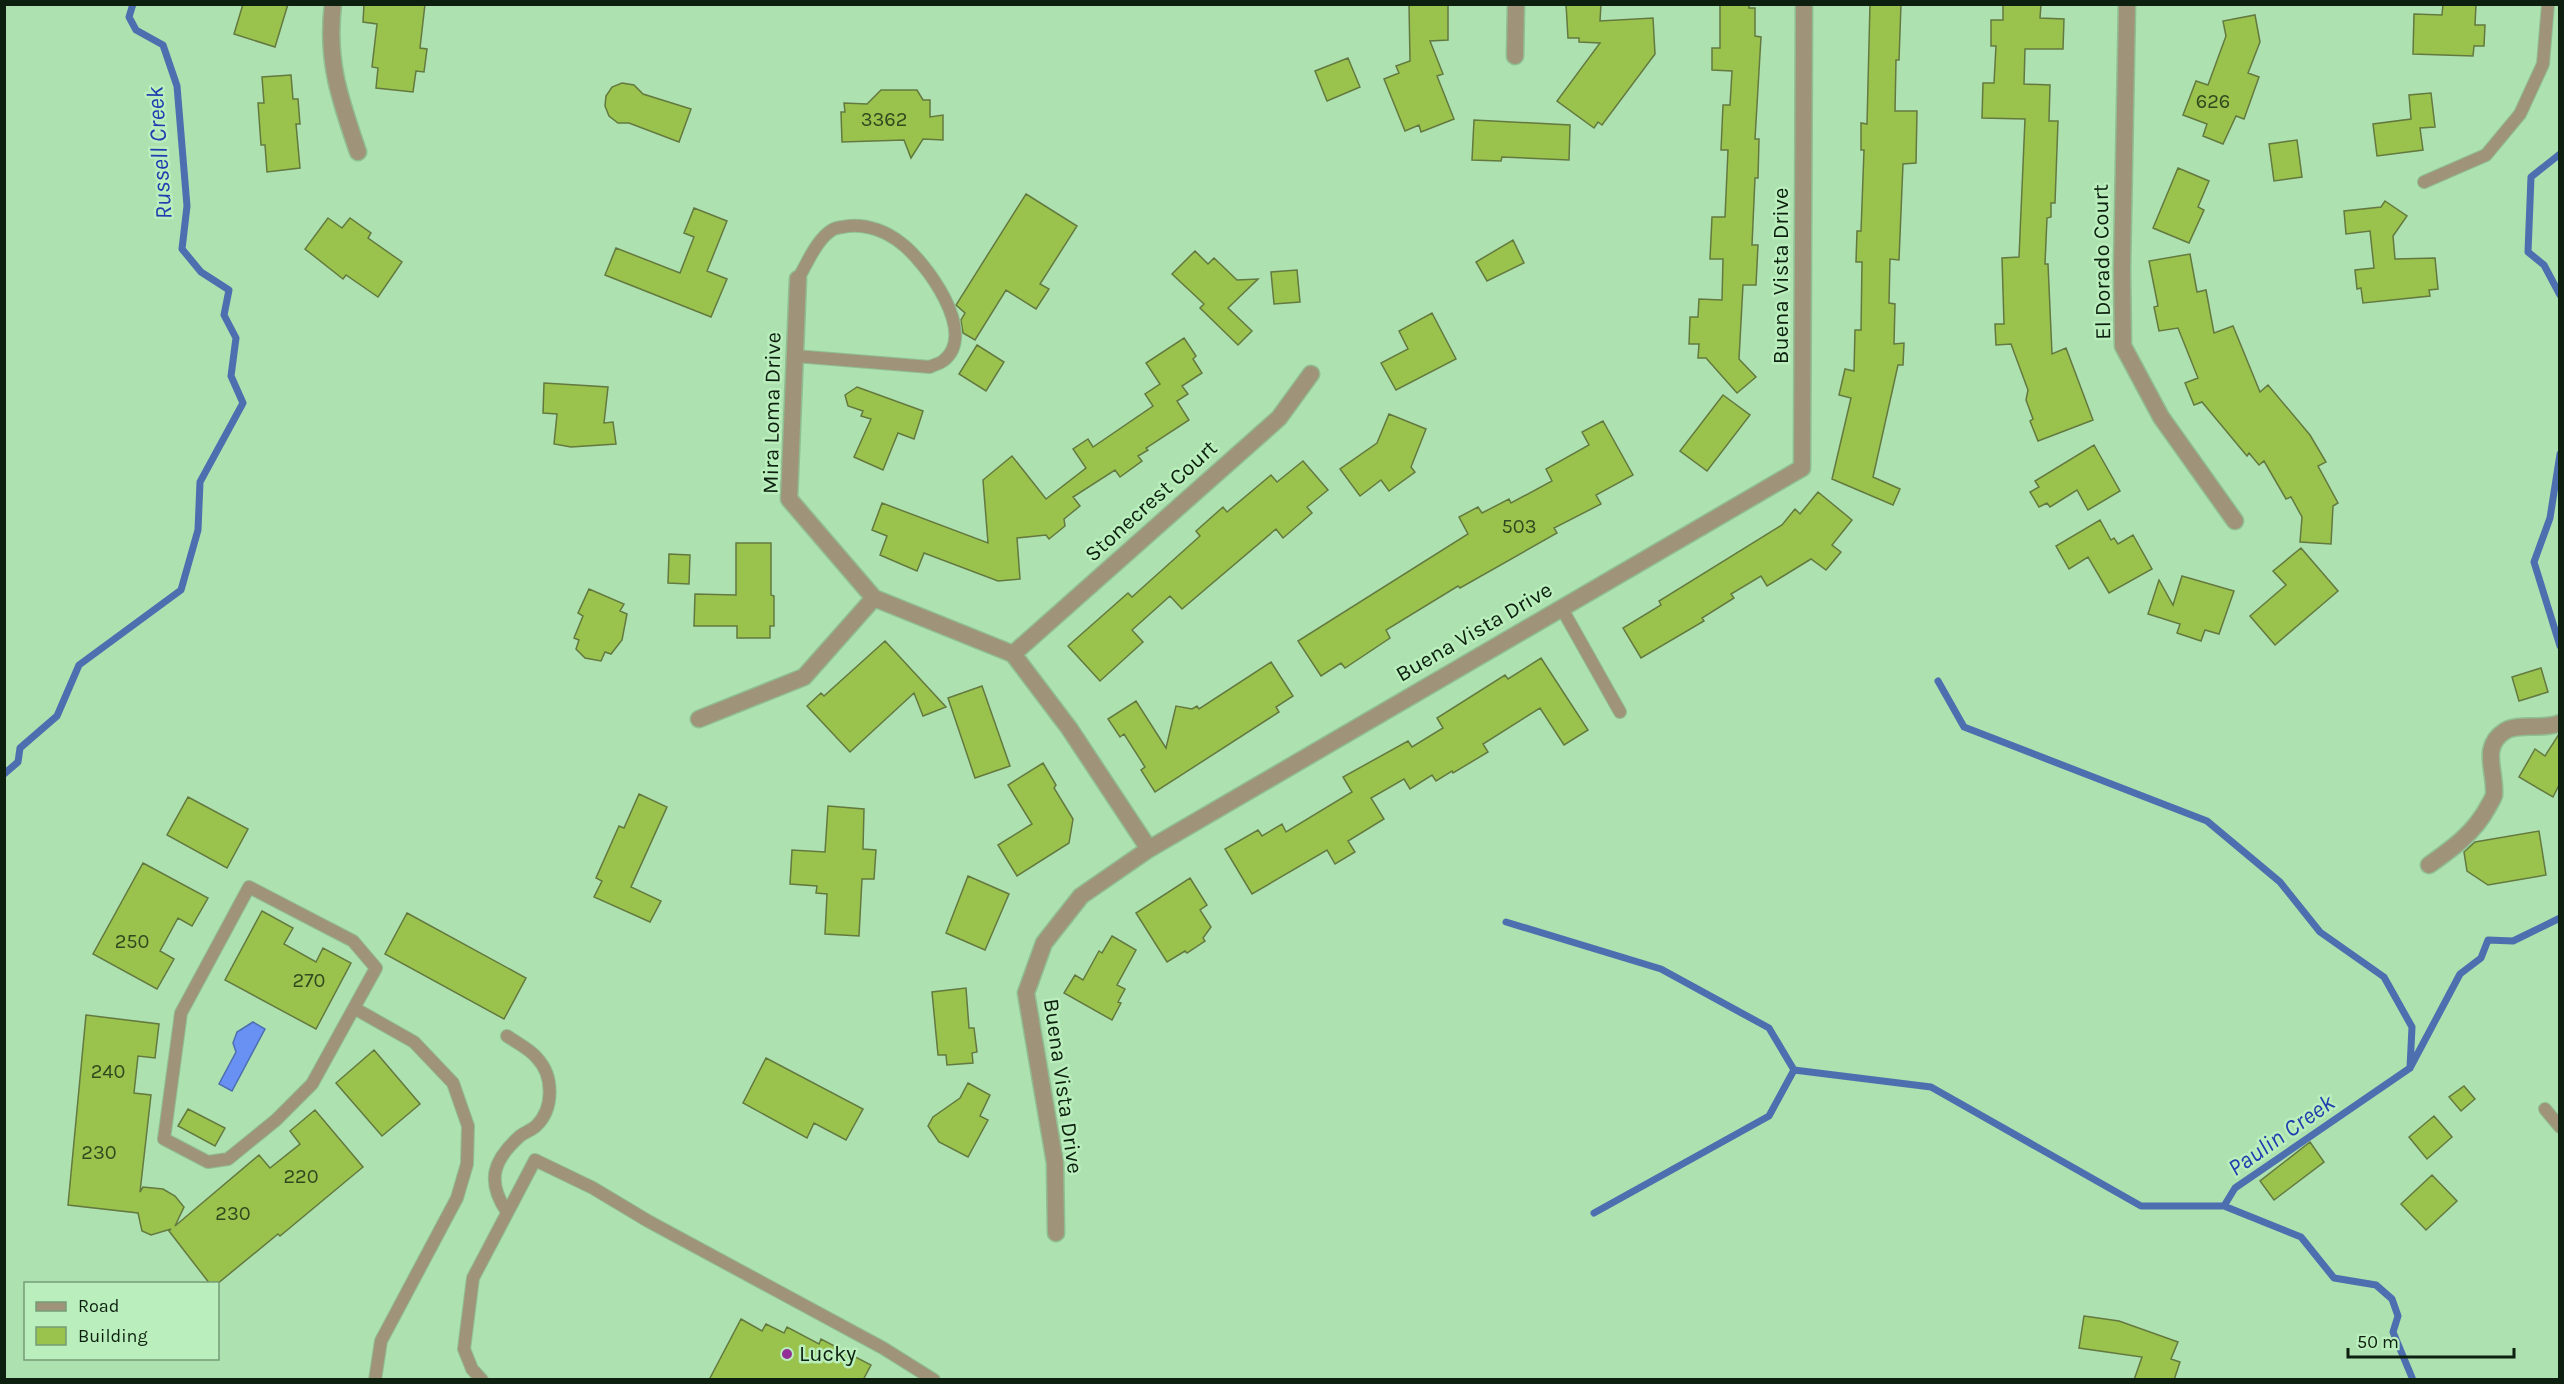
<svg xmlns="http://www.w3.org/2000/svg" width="2564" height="1384" font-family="Karla,sans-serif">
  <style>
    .water { fill: #6991f3; stroke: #4d6faf; stroke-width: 1.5 }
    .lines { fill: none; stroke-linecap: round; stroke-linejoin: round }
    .stream { stroke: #4d6faf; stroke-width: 7 }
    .building { fill: #9ac34d; stroke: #63793f; stroke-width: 1.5 }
    .service-casing { stroke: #90be93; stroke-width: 14 }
    .minor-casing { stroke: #90be93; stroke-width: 19 }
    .service { stroke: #9f947a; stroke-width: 12 }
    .minor { stroke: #9f947a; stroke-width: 16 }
    .poi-dot { fill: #923097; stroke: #baeebc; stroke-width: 2 }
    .labels { text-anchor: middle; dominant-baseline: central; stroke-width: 5; stroke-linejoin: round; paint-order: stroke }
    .number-label { font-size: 20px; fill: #30491e }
    .street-label { font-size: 22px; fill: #0d200f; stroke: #baeebc }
    .poi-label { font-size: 22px; fill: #0d200f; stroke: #baeebc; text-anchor: start }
    .water-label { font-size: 24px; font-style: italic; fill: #1f3eaf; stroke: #baeebc }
  </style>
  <rect width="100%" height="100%" fill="#ade1b0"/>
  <!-- water -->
  <path class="water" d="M253,1022L265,1029L232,1091L219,1084L236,1052L233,1043L237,1032Z"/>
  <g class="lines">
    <!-- stream -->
    <path class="stream" d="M2560,154L2531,177L2528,252L2544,265L2560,295
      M2560,454L2550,518L2534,562L2560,646
      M1938,681L1964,727L2207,821L2280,882L2320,932L2384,977L2412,1027L2410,1068
      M4,774L18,762L20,748L57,716L79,665L181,590L198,530L200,482L243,403L231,376L236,338L224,315L229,290L201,272L182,249L187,206L177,86L163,45L136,30L129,17L133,4
      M1506,922L1661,969L1769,1028L1794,1070
      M2224,1206L2235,1188L2410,1068L2460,974L2481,958L2488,940L2513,941L2560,918
      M1594,1213L1769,1116L1794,1070L1931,1087L2141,1206H2224L2301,1237L2334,1278L2376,1285L2392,1299L2398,1316L2393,1332L2413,1380"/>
  </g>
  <!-- building -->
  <path class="building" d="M243,4H288L275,47L234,34Z
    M364,4H425L420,48L427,49L424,72L416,71L413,92L376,88L378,68L372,67L377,24L363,22Z
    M1409,4H1448V40L1430,41L1443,74L1437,76L1454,119L1421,132L1419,125L1405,131L1384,79L1399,73L1396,66L1410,61Z
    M1566,4H1601L1600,21L1653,18L1655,54L1602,125L1598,122L1594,128L1557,101L1600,43L1579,42V38H1568Z
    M1720,4H1749V8H1755V36L1761,37L1755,139H1759L1758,178H1755L1752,245H1758L1756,285H1743L1739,359L1756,377L1737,393L1706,358H1698L1699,344H1689L1690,317H1698L1699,299L1722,300L1723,259H1710L1712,217H1725L1728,150H1721L1723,105H1730L1732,71L1712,70V48H1720Z
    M1870,4H1901L1899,60H1896L1895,111H1917L1916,163L1903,164L1899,260L1890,259L1889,303L1895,304L1894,344L1904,343L1903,365H1898L1873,477L1900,489L1893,505L1832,479L1851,398L1839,395L1845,369L1854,371L1855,330H1861L1862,262H1856L1857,231H1861L1864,150H1861V123L1867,124Z
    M2003,4H2041L2040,18L2064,19L2063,49H2025L2024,84L2050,85L2049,121H2058L2055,203H2051V217L2047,218L2045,264H2048L2052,354L2066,348L2093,420L2038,441L2030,421L2033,419L2026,400L2028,390L2011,344L1996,345L1995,324H2004L2002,258L2019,257L2025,119L1982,118L1983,83H1994L1996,46H1991V20H2003Z
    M2443,4H2476L2475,25H2485L2484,46H2474L2473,56L2413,54L2414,14L2442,15Z
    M2255,15L2260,42L2248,73L2259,77L2244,119L2236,116L2223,144L2203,136L2207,124L2183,115L2196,81L2208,85L2226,36L2223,21Z
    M1348,58L1360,87L1327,101L1315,71Z
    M291,75L293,99H298L300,124H296L300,168L267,172L265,145H261L258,103H264L262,77Z
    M622,83L634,85L643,94L691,109L679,142L629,123H618L609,116L605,106L606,96L612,87Z
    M881,90H917L923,100H930V117L943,115V140L923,139L911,158L904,140L842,142L841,112H845L844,103L867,104Z
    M2431,93L2435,127L2420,128L2423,150L2377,156L2373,124L2411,119L2409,95Z
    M1474,120L1570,125L1569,160L1502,157L1501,161L1472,160Z
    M2297,140L2302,177L2274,181L2269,144Z
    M2178,168L2209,181L2198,207L2204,210L2189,243L2153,228Z
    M1026,194L1077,226L1040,284L1049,289L1036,309L1006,290L975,340L963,333L961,320L965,313L956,305Z
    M2385,201L2407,216L2393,236L2395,259L2435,258L2438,289L2429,290L2430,296L2363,303L2361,288L2357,289L2355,270L2374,268L2370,231L2346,234L2344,211L2381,207Z
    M694,208L727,221L707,271L727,279L711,317L605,275L616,248L680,273L694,237L684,233Z
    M328,218L342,228L350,218L371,233L368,238L402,262L378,297L346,275L343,279L305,249Z
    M1513,240L1524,263L1487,281L1476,262Z
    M1195,251L1208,264L1214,258L1237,280L1258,279L1228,308L1252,331L1238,345L1200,308L1204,304L1172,274Z
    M2190,254L2197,292L2206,290L2214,333L2233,326L2260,392L2268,385L2310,435L2326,462L2318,466L2338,503L2333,506L2331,544L2300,542L2302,517L2291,497L2286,499L2264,461L2259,465L2249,453L2247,456L2202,402L2194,405L2185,383L2198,378L2178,328L2159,331L2154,307L2158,306L2149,261Z
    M1297,270L1300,302L1274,304L1271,272Z
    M1432,313L1456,359L1396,390L1381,363L1408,349L1399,331Z
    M1184,338L1196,356L1193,359L1202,373L1182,386L1188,394L1177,401L1189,420L1146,448L1148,450L1138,456L1142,461L1120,477L1115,470L1073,497L1080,506L1064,519L1065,526L1049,539L1046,535L1017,538L1020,579L998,581L924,553L917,571L880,555L887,536L872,530L882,503L988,543L983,480L1012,456L1046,499L1086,468L1073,449L1088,439L1093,447L1153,406L1145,394L1160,384L1146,363Z
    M977,345L1004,362L986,391L959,374Z
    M544,383L608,387L604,423L613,422L616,444L571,447L554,444L557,414L543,413Z
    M857,387L923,411L914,439L898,433L883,470L854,457L871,419L861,416L863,411L848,406L845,395Z
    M1723,395L1750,415L1707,471L1680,451Z
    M1389,414L1426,429L1411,467L1415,472L1389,491L1381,480L1360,496L1340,469L1377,443Z
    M1603,421L1633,475L1596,495L1601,504L1554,528L1557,533L1460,588L1458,586L1386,630L1390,638L1345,668L1341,663L1321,676L1298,641L1468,534L1459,517L1478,507L1482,513L1509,499L1511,503L1552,481L1546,469L1589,445L1582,432Z
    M2094,445L2120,491L2088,510L2077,490L2050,507L2047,503L2039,507L2030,492L2039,487L2035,481Z
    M1303,461L1328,490L1307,507L1312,513L1283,538L1276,529L1182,609L1170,596L1132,630L1143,642L1100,681L1068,646L1128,593L1132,597L1200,536L1196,531L1223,507L1227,512L1271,475L1277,482Z
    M1818,492L1852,520L1832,545L1841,552L1826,570L1811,559L1767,586L1761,576L1731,594L1734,598L1702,618L1704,621L1641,658L1623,628L1661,605L1659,601L1782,525L1795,509L1800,514Z
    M2100,520L2111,540L2114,538L2118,544L2133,535L2152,569L2109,593L2088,557L2069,569L2056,546Z
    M736,543H771V595L774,596V626H770V638H737V626H694L695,594L736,595Z
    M2301,548L2338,591L2275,645L2250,616L2286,585L2273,571Z
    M669,554L690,555L689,584L668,583Z
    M2182,576L2234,591L2219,634L2205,630L2201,641L2177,633L2180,624L2148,614L2159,580L2173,605Z
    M589,589L624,604L620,611L627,614L622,640L611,654L605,652L601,661L585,658L576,649L579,640L574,638L583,616L578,613Z
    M885,641L946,707L923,716L914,693L850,752L807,706L821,693L824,696Z
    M1541,658L1588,730L1564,745L1540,708L1483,744L1488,752L1453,773L1452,771L1436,781L1432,775L1410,789L1404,779L1371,798L1384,819L1348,841L1355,852L1335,864L1327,850L1252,894L1225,849L1258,830L1262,836L1282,824L1286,832L1352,792L1343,777L1408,741L1412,747L1443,728L1437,718L1505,675L1508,679Z
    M1271,662L1293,696L1276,707L1279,712L1155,792L1141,770L1145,767L1124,734L1120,737L1108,719L1136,701L1166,748L1176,706L1192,709L1197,706L1199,709Z
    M2541,668L2548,692L2519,701L2512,677Z
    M982,686L1010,766L975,778L948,698Z
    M2559,734V785L2553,797L2519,777L2535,749L2545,756Z
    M1043,763L1056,785L1054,788L1073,819L1069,843L1017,876L998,845L1032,824L1008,785Z
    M639,794L667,807L631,887L661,901L650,922L594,897L602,881L596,878L619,826L624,828Z
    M188,797L248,829L227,868L167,835Z
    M828,806L864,809L863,849L876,850L874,879H862L859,936L825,934L827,894L816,893L817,886L790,884L792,850L825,852Z
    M2539,831L2546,875L2488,885L2467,871L2464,852L2475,842Z
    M143,863L208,898L192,926L178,918L160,951L174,959L157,989L93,954Z
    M968,876L1009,894L985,950L946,933Z
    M1190,878L1207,905L1200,910L1211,927L1203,938L1205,941L1187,953L1185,951L1167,962L1136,913Z
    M262,911L293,928L284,944L316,962L323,948L351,963L316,1029L225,980Z
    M407,913L526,978L504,1019L385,954Z
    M1112,936L1136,950L1117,985L1125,989L1118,1002L1121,1003L1112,1020L1064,993L1075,975L1083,980L1099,951L1102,953Z
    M966,988L969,1028H974L977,1052L972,1053L973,1063L947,1065L946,1055H938L932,992Z
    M86,1015L159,1024L155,1058L138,1056L134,1093L151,1095L140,1192L143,1187L163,1189L175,1196L184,1207L175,1226L259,1155L270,1168L300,1144L290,1131L315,1110L363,1167L280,1236L278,1234L217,1284H210L169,1231L171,1229L151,1235L142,1231L138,1213L68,1205Z
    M374,1050L420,1104L382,1136L336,1083Z
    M766,1058L863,1109L846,1140L814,1123L807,1138L743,1103Z
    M968,1083L990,1095L980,1116L988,1120L968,1157L939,1142L928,1126L933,1117L960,1098Z
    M2464,1086L2475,1099L2461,1111L2449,1097Z
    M188,1109L225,1128L215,1146L178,1126Z
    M2434,1116L2452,1137L2427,1159L2409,1137Z
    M2310,1142L2324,1162L2274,1200L2260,1181Z
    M2432,1175L2457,1201L2426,1230L2401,1204Z
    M2084,1316L2119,1321L2178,1342L2171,1359L2180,1362L2174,1380H2134L2142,1357L2079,1348Z
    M741,1319L762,1331L766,1324L784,1333L787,1327L819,1344L821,1339L871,1365L863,1380H709Z"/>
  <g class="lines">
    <!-- service casing -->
    <g class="service-casing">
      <path id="service" d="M2424,182L2486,155L2520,114L2543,64L2548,4
        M795,356L930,367C933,365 939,364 943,361C979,334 926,262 901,243C887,232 868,224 849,226C844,227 836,227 832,230C816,240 807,264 798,279
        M1561,607L1620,712
        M249,887L353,941L376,968L312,1084L276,1120L228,1159L208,1162L164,1139L181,1013Z
        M354,1008L414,1042L453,1083L468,1126L467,1164L457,1198L381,1341L375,1380
        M2545,1109L2560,1127
        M507,1212C486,1181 493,1160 520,1136C525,1132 532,1130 536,1126C554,1109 554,1076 537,1058C530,1049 517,1043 507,1036
        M482,1380L472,1369L464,1349L473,1278L535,1160L593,1188L648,1221L883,1348L934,1380"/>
    </g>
    <!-- minor casing -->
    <g class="minor-casing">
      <path id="minor" d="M333,4C326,61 340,99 358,152
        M2127,4L2122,268L2123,346L2161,417L2235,521
        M1515,56L1516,4
        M798,279L789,499L874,598L1013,654L1069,728L1149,849
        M1013,654L1279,418L1311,374
        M699,719L804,677L874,598
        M2429,865C2453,848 2474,833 2488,807C2490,803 2493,799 2494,795C2496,771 2480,747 2505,731C2518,723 2544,730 2560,723
        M1056,1233L1055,1163L1026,993L1044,943L1081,896L1149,849L1802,468L1804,4"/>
    </g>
    <!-- service -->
    <use href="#service" class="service"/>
    <!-- minor -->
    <use href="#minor" class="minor"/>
  </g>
  <!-- markers -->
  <circle class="poi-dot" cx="787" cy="1354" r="6"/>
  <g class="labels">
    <!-- number labels -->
    <g class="number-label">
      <text x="2213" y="101">626</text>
      <text x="884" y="119">3362</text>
      <text x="1519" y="526">503</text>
      <text x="132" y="941">250</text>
      <text x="309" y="980">270</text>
      <text x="108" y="1071">240</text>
      <text x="99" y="1152">230</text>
      <text x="301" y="1176">220</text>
      <text x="233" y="1213">230</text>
    </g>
    <!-- street labels -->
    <g class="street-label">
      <text transform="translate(2102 262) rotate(-91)">El Dorado Court</text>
      <text transform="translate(1781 276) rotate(-90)">Buena Vista Drive</text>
      <text transform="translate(772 413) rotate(-89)">Mira Loma Drive</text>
      <text transform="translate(1151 501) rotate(-42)">Stonecrest Court</text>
      <text transform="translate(1474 632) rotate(-30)">Buena Vista Drive</text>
      <text transform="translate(1063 1086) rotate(82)">Buena Vista Drive</text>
    </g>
    <!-- poi labels -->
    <g class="poi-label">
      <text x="799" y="1354">Lucky</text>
    </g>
    <!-- water labels -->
    <g class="water-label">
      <text transform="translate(159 153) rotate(-94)">Russell Creek</text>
      <text transform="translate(2281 1135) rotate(-35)">Paulin Creek</text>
    </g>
  </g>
  <!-- border -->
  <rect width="2564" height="1384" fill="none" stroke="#0d200f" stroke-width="12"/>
  <!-- legend -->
  <rect x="24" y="1282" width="195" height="78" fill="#baeebc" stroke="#759c77" stroke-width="1.5"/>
  <rect x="36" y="1302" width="30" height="9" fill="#9f947a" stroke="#759c77" stroke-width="1.5"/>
  <text x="78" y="1312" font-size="18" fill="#0d200f">Road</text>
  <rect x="36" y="1327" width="30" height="18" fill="#9ac34d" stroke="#759c77" stroke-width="1.5"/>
  <text x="78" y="1342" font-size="18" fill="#0d200f">Building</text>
  <!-- scale -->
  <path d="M2348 1348v9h166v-9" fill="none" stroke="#0d200f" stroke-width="3"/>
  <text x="2357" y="1348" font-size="18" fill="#0d200f" stroke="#baeebc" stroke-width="4.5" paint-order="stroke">50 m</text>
</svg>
